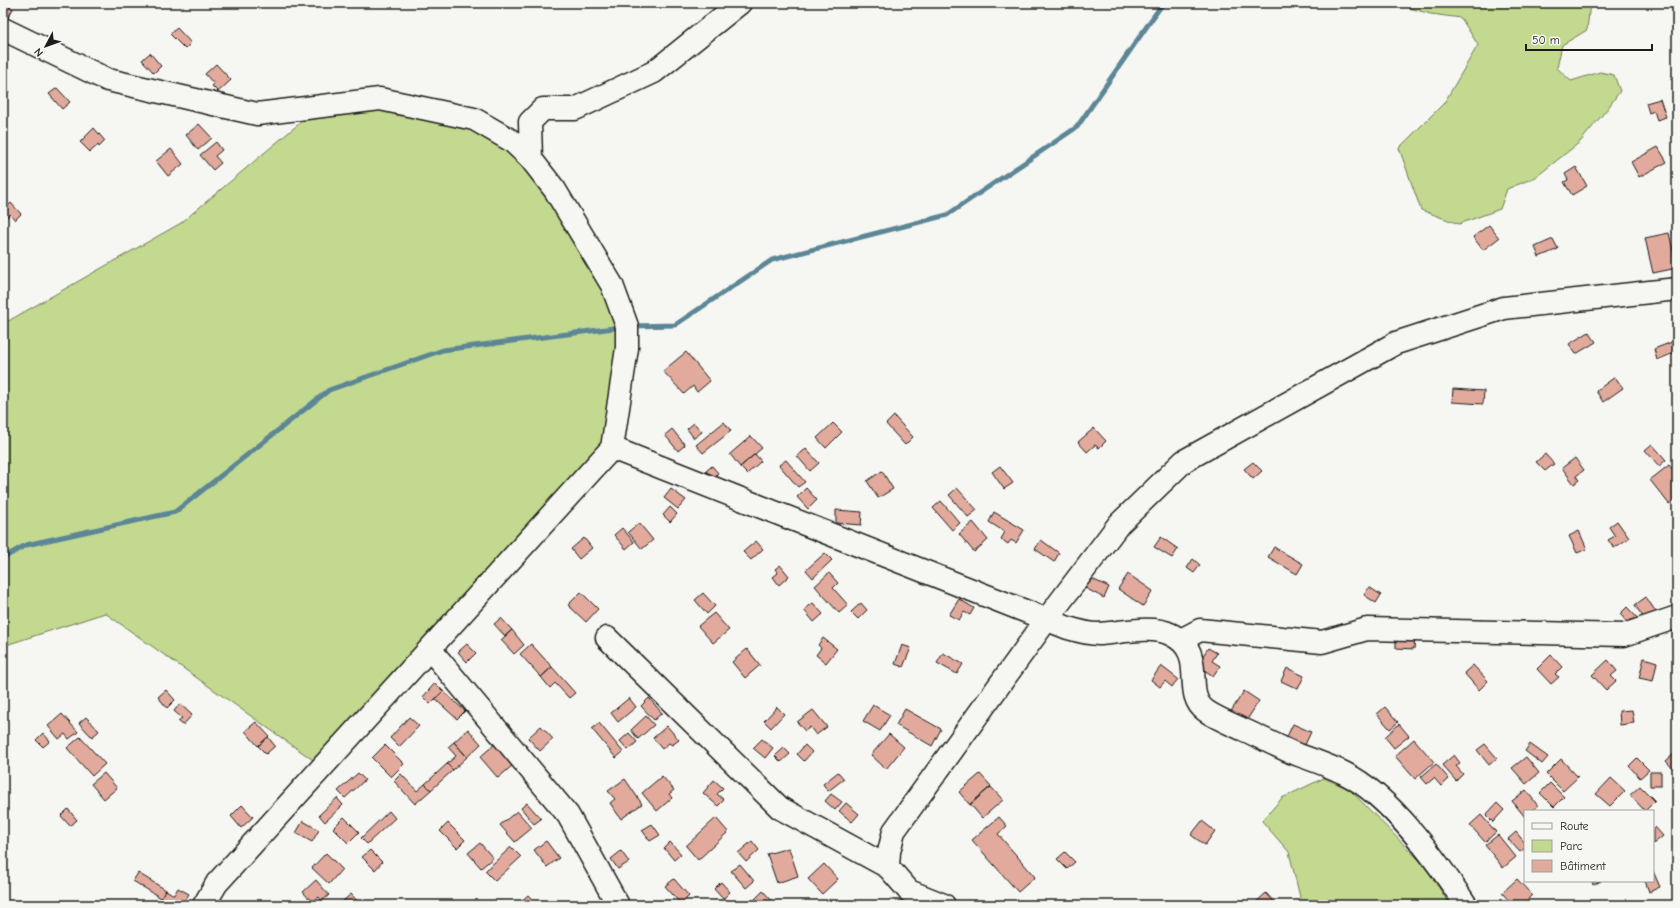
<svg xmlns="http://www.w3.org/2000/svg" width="1680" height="908" font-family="'Comic Neue',sans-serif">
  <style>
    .green { fill: #c2d98f; stroke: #6f7a56 }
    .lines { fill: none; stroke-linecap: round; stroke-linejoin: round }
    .stream { stroke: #5c8696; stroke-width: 5 }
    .building { fill: #e2aa9c; stroke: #1c1c1c }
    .minor-casing { stroke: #1c1c1c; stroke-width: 25 }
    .minor { stroke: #f6f6f2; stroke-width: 22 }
  </style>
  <rect width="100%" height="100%" fill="#f6f6f2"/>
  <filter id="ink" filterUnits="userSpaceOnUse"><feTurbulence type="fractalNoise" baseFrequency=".025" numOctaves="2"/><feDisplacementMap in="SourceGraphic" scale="8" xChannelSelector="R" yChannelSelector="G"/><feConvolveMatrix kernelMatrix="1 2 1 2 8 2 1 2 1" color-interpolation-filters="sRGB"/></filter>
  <g filter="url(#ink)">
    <!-- green -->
    <path class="green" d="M1411,3H1590L1587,30L1562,45L1557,68L1571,81L1600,72L1614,75L1620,91L1608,108L1580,142L1536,177L1507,189L1500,209L1459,224L1421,210L1399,148L1444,103L1478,45L1461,18L1431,14L1409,8Z
      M380,99L512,141L627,326L612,448L323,767L105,613L3,646V324L181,223L320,106Z
      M1324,778L1349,789L1428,869L1447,901L1442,905H1297L1300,897L1289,852L1262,821L1282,798Z"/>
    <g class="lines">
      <!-- stream -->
      <path class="stream" d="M632,326L675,325L772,260L947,215L1077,127L1163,3
        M3,558L26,545L175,512L329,390L443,350L622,327"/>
    </g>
    <!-- building -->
    <path class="building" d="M3,3L13,9L4,24L3,23Z
      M312,3H322L319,7Z
      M177,28L191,43L185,49L170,34Z
      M150,53L161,66L154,73L142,60Z
      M216,64L231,80L218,92L212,86L214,84L205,74Z
      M3,85L9,93L3,97Z
      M57,88L70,102L62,109L49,94Z
      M1660,99L1666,117L1657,120L1654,111L1649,113L1646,103Z
      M199,124L212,138L198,150L186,135Z
      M94,128L105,141L99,147L98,145L90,152L80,142Z
      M216,142L222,150L215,156L221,163L213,170L200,155Z
      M1658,147L1667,162L1639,177L1631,162Z
      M171,149L183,164L168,176L156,161Z
      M1576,167L1587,186L1572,195L1564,182L1568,180L1565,174Z
      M11,203L21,214L15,220L10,214L5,219L3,217V210Z
      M1489,225L1499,238L1483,250L1473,237Z
      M1677,231V251L1673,232Z
      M1669,233L1677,268L1653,273L1645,238Z
      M1553,239L1558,249L1539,257L1535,247Z
      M3,248L7,252L3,256Z
      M1589,332L1596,342L1576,354L1569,344Z
      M1672,342L1676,352L1657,360L1654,349Z
      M686,352L710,381L697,392L693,386L684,394L663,371Z
      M1615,377L1623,388L1603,402L1596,391Z
      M1453,389L1484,391L1483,404L1452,402Z
      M894,416L913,437L905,445L886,424Z
      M724,422L731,431L703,453L696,445Z
      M694,423L702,432L694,438L687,429Z
      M833,423L842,432L826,448L817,438Z
      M1094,428L1106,441L1099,448L1095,445L1087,452L1078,442Z
      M672,429L685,445L678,451L665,435Z
      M751,436L762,448L740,467L730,454Z
      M1652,444L1666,460L1659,466L1645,450Z
      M806,449L819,463L810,471L797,456Z
      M755,454L761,461L747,474L740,467Z
      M1545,454L1554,464L1545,471L1536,462Z
      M1575,458L1584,470L1576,476L1579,480L1574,484L1562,468Z
      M786,460L805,482L798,487L779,465Z
      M1253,462L1262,471L1253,479L1244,469Z
      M1669,465L1677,475V498L1669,504L1650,480Z
      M712,466L718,473L713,478L706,471Z
      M1000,466L1013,483L1004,489L992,472Z
      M882,471L893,489L878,498L867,481Z
      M806,488L817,500L808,509L797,497Z
      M957,488L977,510L968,517L949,495Z
      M671,489L686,500L678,509L664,498Z
      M941,501L960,523L952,530L933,508Z
      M670,507L677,514L670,522L663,515Z
      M836,510L862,512L861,525L836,523Z
      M994,512L1024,530L1016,543L1011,540L1008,544L1001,539L1005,532L989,522Z
      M1617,521L1629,538L1614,548L1608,540L1615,536L1609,527Z
      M973,522L988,540L974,552L959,534Z
      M639,523L653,540L642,549L628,532Z
      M622,528L634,542L626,549L614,535Z
      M1579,531L1587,549L1577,553L1569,536Z
      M1161,537L1178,549L1172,558L1154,547Z
      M584,538L592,548L579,559L571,549Z
      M1041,540L1059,553L1054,562L1035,549Z
      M756,541L763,549L751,560L743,552Z
      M1274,547L1303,564L1297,574L1268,557Z
      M825,553L832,560L813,578L806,570Z
      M1193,559L1200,565L1194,573L1187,568Z
      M780,565L789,576L779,585L773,577L778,573L775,569Z
      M829,573L838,583L833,588L848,605L839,613L815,586Z
      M1128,574L1153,591L1143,606L1118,589Z
      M1090,578L1109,587L1104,598L1085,588Z
      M1369,587L1381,595L1376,603L1364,595Z
      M581,592L598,609L586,622L568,605Z
      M703,593L715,606L707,614L695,600Z
      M1646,597L1656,612L1645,620L1635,605Z
      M959,599L974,608L970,615L964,612L959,620L949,615Z
      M813,603L823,614L814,622L804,610Z
      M861,603L867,610L858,619L851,612Z
      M1627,607L1642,623L1634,630L1620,614Z
      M714,613L729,630L713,643L698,626Z
      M501,618L512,630L505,636L494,624Z
      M512,630L524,645L514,654L501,640Z
      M1396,637L1415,638L1414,649L1396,648Z
      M823,638L837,649L826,663L816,655L821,648L818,645Z
      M467,644L476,653L467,662L458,652Z
      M531,644L552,667L541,677L520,654Z
      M902,645L911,648L903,667L895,664Z
      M1208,648L1217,653L1212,661L1220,666L1213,676L1197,665Z
      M747,649L760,665L745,678L732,662Z
      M943,653L963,664L957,674L937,663Z
      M1551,655L1562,667L1555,674L1559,677L1551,684L1537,669Z
      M1644,658L1657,662L1653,681L1639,678Z
      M1608,660L1617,671L1611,676L1616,681L1606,690L1592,675Z
      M1473,665L1488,681L1479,690L1464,673Z
      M1161,666L1178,679L1172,687L1165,681L1160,687L1151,680Z
      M552,667L575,693L569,698L555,683L550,688L541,677Z
      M1287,668L1304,676L1298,689L1281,681Z
      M435,683L443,691L430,704L423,697Z
      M1675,689H1677V703H1676Z
      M166,690L175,700L167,708L158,697Z
      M443,691L465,711L457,719L435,699Z
      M1244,691L1259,701L1243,726L1228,716Z
      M629,698L636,707L618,722L611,713Z
      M649,698L662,713L654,720L641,706Z
      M180,704L192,715L183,725L178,721L182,718L174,711Z
      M873,705L890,715L880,731L863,721Z
      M777,707L784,714L771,728L764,721Z
      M1385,707L1398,722L1390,729L1377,714Z
      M905,709L941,729L932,746L896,725Z
      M813,710L827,727L816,735L810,727L805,731L797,722Z
      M1632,710L1634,723L1620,725L1619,711Z
      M62,714L78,732L69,739L65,734L59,739L48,726Z
      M646,716L654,725L638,739L631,730Z
      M86,717L99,731L92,737L79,723Z
      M409,717L419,726L399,747L390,738Z
      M256,722L269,736L258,746L245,731Z
      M599,723L623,752L616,758L592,729Z
      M1293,724L1311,732L1302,751L1284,743Z
      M1399,724L1409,736L1394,748L1385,737Z
      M541,726L553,739L540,751L528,738Z
      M667,726L679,740L672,745L669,743L662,749L653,738Z
      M468,729L481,744L467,757L454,742Z
      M43,733L50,741L43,747L36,740Z
      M629,733L637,742L628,750L620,741Z
      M889,734L904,747L886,769L871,755Z
      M80,737L105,764L92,776L67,748Z
      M268,737L275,746L266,754L258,746Z
      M762,739L773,748L765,758L753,748Z
      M1414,739L1434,762L1415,779L1395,756Z
      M454,742L467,757L453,770L447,764L456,756L448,747Z
      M495,744L513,765L498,778L480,757Z
      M1485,744L1497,758L1489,765L1477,750Z
      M1530,744L1548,757L1542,764L1525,751Z
      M385,745L404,764L391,777L372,758Z
      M805,745L812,752L804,761L797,754Z
      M784,748L790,754L781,762L775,756Z
      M1676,752L1677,754V773L1666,761Z
      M1454,755L1460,763L1456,766L1463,774L1456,781L1442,765Z
      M1526,757L1539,773L1526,784L1512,768Z
      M1637,758L1649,770L1640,778L1629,766Z
      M1561,759L1578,777L1563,791L1546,774Z
      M447,764L453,770L431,790L425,784Z
      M1436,764L1449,779L1441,786L1434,778L1427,784L1421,777Z
      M838,772L844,779L828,791L823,784Z
      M1650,772H1661V786H1650Z
      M104,773L117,788L104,799L91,784Z
      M358,773L365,780L345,798L338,791Z
      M401,774L417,791L425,784L431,790L415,804L394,781Z
      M980,774L991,786L970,805L959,792Z
      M662,776L674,790L669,794L672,798L657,811L642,793Z
      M1611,778L1625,791L1610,806L1596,794Z
      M625,779L642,804L621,819L610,803L615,799L608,791Z
      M714,780L723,788L717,794L724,800L718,806L703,793Z
      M1550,783L1564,797L1554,807L1540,793Z
      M1640,786L1655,801L1645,811L1630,795Z
      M991,787L1003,800L982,818L970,804Z
      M1526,790L1538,806L1532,811H1525V817L1512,801Z
      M831,794L842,802L835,810L825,801Z
      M337,798L343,805L325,822L319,815Z
      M527,803L541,819L534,824L521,808Z
      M846,803L859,814L852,822L839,811Z
      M1497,803L1504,810L1493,822L1486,815Z
      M242,805L253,817L241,828L231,816Z
      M68,809L77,820L70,826L61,816Z
      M389,811L395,818L367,844L361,838Z
      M517,811L532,828L515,842L500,825Z
      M1481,815L1496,832L1485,842L1470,825Z
      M344,817L359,832L348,843L333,828Z
      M999,817L1007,826L998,834L1035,877L1018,892L972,840Z
      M716,818L728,832L698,860L686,846Z
      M303,821L319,830L312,842L296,833Z
      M1202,821L1215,831L1205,845L1191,835Z
      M448,823L465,840L457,848L440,831Z
      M652,824L660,835L650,841L642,830Z
      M1655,827L1663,836L1653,844V829Z
      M1516,832L1525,843V848L1520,852L1508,839Z
      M1498,835L1516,857L1503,868L1485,845Z
      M546,841L559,858L547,867L534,850Z
      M752,841L759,850L746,862L738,853Z
      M670,842L681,854L674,860L664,848Z
      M480,843L493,858L481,868L468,853Z
      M511,847L521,857L495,881L485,871Z
      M789,848L798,876L777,883L767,854Z
      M370,850L382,862L375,870L362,857Z
      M621,851L629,862L618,869L611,859Z
      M1065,852L1075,862L1067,869L1057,859Z
      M326,853L342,869L329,884L312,868Z
      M740,864L754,881L746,888L731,871Z
      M824,864L838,879L822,894L808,879Z
      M1653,871L1660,887L1649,892L1645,881H1653Z
      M138,873L166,890L161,898L133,881Z
      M674,879L689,896L681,904L665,886Z
      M1517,879L1532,895L1522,905H1513L1502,893Z
      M316,880L329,895L322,901L319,897L312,902L303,892Z
      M1592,881H1601L1593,885Z
      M721,882L730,892L723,899L714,889Z
      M178,888L189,894L182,905H172L161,898L166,890L174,895Z
      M763,891L776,905H751L750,904Z
      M1266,893L1277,905H1253Z
      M351,894L361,905H346L343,901Z
      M528,895L538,905H520L518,904Z"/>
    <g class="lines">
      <!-- minor casing -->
      <g class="minor-casing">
        <path id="minor" d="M3,29L108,80L257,114L380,99L474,119L512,141L531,159L555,190L612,285L627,326V348L612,448
          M531,159L530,122L543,109H575L654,72L740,3
          M607,638L780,808L888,867
          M1181,640L1200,630L1322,642L1367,629L1624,635L1677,617
          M430,649L568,815L618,905
          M204,905L217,883L612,448L1068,628C1078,631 1088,634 1098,634C1118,633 1152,625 1170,634C1210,652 1180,693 1206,711C1218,719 1231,724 1244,730C1260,737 1277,746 1293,753C1310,759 1328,765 1344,773C1391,796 1437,861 1466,905
          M944,905L909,891L888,867L889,852L894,831L1047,619L1119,524L1184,461L1396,343L1504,308L1677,289"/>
      </g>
      <!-- minor -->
      <use href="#minor" class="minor"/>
    </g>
  </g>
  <!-- margin -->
  <rect width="1680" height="908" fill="none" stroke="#f6f6f2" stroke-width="16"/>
  <rect x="8" y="8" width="1664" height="892" fill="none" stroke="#1c1c1c" stroke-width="1.5" filter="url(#ink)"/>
  <!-- legend -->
  <rect x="1524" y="810" width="130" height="72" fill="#f6f6f2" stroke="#9f9f9c"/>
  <rect x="1532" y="823" width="20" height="6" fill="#f6f6f2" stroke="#9f9f9c"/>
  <text x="1560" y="830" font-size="12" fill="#1c1c1c">Route</text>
  <rect x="1532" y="840" width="20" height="12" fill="#c2d98f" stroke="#9f9f9c"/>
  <text x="1560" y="850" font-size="12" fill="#1c1c1c">Parc</text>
  <rect x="1532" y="860" width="20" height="12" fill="#e2aa9c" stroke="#9f9f9c"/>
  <text x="1560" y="870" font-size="12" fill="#1c1c1c">Bâtiment</text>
  <!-- north arrow -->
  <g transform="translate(46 46) rotate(229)" stroke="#f6f6f2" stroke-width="3" paint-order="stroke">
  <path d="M0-3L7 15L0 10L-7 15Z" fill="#1c1c1c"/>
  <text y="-6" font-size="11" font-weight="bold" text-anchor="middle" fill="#1c1c1c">N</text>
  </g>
  <!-- scale -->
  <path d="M1526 44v6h126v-6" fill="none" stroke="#1c1c1c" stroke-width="2"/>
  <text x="1532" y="44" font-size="12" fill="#1c1c1c" stroke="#f6f6f2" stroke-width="3" paint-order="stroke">50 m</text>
</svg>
